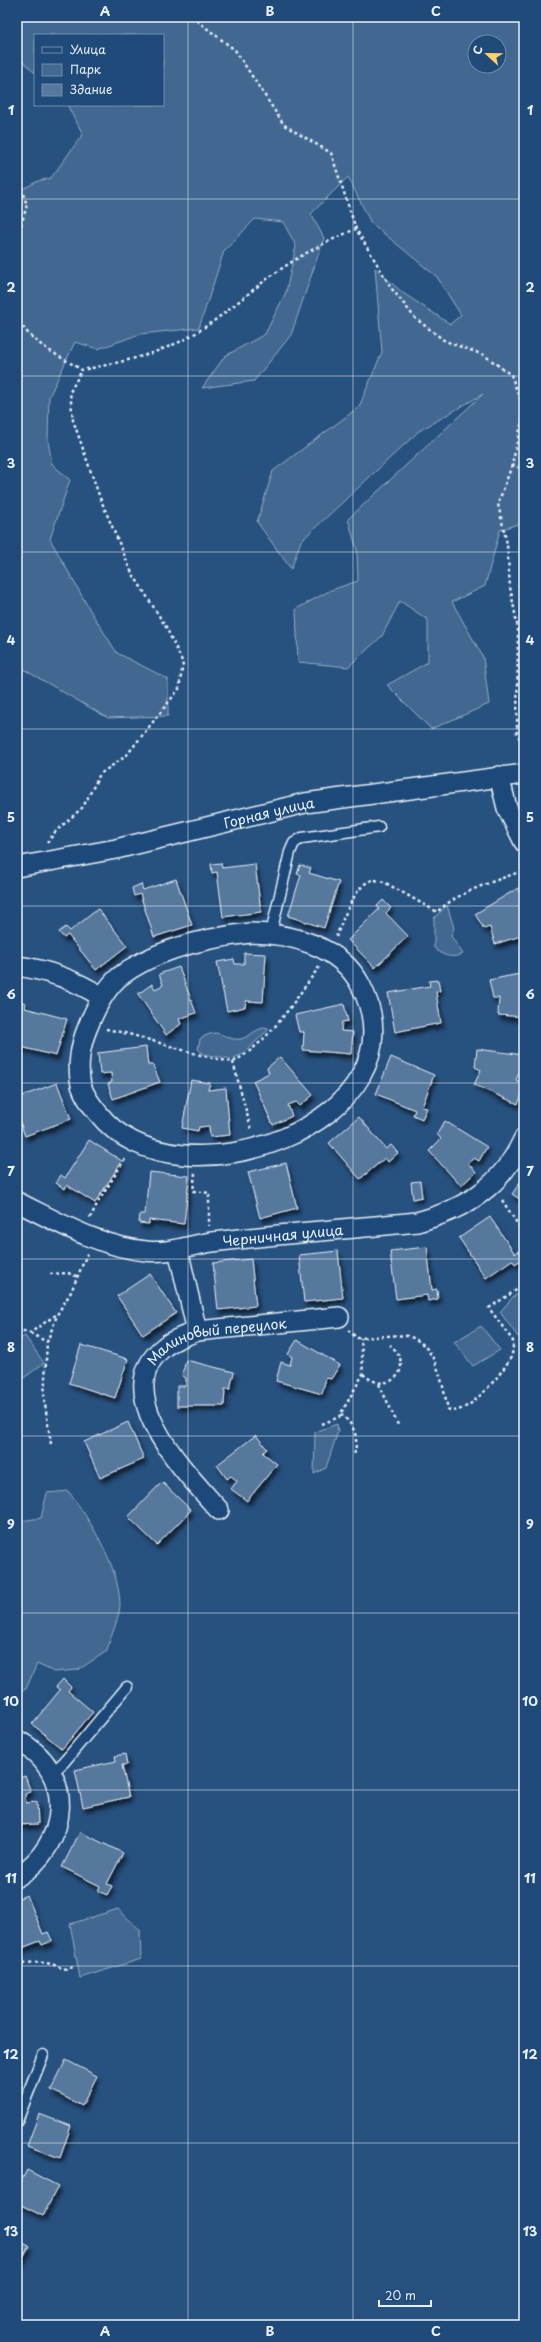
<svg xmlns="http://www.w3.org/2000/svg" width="541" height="2342" font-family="'Playpen Sans',sans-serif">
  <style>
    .green { fill: #436891; stroke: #96acc4; fill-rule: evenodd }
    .building { fill: #57789d; stroke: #e8f1f8; filter: url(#shadow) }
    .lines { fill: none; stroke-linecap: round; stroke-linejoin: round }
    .service-casing { stroke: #e8f1f8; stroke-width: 13 }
    .minor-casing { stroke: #e8f1f8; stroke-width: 22 }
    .path { stroke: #e8f1f8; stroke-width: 2.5; stroke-dasharray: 3 3; stroke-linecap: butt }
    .service { stroke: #1f4a7a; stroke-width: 10 }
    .minor { stroke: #1f4a7a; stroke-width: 19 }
    .grid { fill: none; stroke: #e8f1f8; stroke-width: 1; stroke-opacity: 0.55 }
    .labels { text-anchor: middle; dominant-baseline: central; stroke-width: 4; stroke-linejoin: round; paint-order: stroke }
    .street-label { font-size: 14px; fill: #e8f1f8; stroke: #1f4a7a }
    .neatline { fill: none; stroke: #e8f1f8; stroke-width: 1.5 }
    .grid-label { font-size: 13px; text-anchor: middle; font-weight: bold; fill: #e8f1f8 }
  </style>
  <defs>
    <filter id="shadow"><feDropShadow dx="2.5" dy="4.5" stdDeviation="2" flood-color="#0009"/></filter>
  </defs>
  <rect width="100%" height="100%" fill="#27517f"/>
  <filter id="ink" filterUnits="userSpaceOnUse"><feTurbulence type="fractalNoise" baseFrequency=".025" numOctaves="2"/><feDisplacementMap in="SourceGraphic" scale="8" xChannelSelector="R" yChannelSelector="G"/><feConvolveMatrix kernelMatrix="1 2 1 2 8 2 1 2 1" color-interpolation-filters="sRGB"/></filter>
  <g filter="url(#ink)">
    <!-- green -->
    <path class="green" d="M17,17H524V522L500,530L485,586L452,602L483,657L489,704L431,729L387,685L428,662V620L400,601L382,636L348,667L298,662L296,609L331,590L358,581L357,550L348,519L483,394L419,431L301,541L291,569L257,522L273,471L359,407L382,352L375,268L403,293L450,324L461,315L437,277L371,223L348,177L311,214L324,238L291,335L254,381L202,388L225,356L265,334L286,292L296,246L283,222L255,219L224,251L199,328L140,334L98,349L75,342L49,397L48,441L52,464L70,480L50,539L91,612L117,653L168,679V716L108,718L23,669H17V192L38,181L51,178L83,134L67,105H163V35H35V73L21,60H17ZM475,42H499V66H475Z
      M447,905L454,928L451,936L463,954C453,959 442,956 434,948V918Z
      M263,1028L269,1029L243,1054L232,1059L203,1054L198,1049L200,1039C221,1025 223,1041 240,1039C248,1038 254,1030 263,1028Z
      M524,1290V1333L518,1337L500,1312L513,1297Z
      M481,1326L500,1350L473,1366L454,1342Z
      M25,1336L44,1363L17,1383V1341Z
      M337,1424L338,1431L326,1468L314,1474L315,1432Z
      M68,1491C90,1519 119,1567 120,1604C120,1616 110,1638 107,1651L78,1670L54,1672L37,1664L26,1689L17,1693V1519L20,1521L41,1518L47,1493Z
      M118,1909L140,1930L141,1959L80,1978L70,1924Z"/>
    <!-- building -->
    <path class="building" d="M221,863L222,868L255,864L261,912L223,917L217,872L212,873L211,864Z
      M300,865L311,868L309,873L339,882L324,928L288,916L301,875L297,874Z
      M176,879L192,925L154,937L140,894L134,896L132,888L141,884L143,890Z
      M518,888L524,898L521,904L524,913V935L495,944L490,927L484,929L475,914Z
      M383,900L391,908L386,913L408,936L375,968L348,940L379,909L377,906Z
      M98,909L127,946L96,970L68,935L64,938L59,932L66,927L70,931Z
      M244,953L266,954L263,1002L246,1001L245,1007L227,1011L217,962L234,959L235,964H244Z
      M179,967L196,1013L179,1019L181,1024L166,1035L138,994L152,984L155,989L163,985L159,974Z
      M524,973V1017L498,1015L499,998H493L489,980Z
      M438,980L440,991L436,992L441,1023L395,1032L388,993L430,986L429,981Z
      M18,1001L26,1003L25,1008L67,1019L56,1056L17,1046V1018L19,1010L17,1009Z
      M344,1004L348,1021L342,1022L341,1031L353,1032L351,1054L303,1050L304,1032H299L295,1015Z
      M146,1047L148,1065H153L160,1082L113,1099L108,1084L112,1082L111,1073L100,1074L98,1053Z
      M477,1049L524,1055V1069L521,1068L516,1080L524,1084V1090L518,1104L474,1085L481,1070L475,1067Z
      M280,1057L313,1095L300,1106L296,1102L288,1105L292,1116L273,1125L253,1081L269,1073L267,1068Z
      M391,1057L434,1075L422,1107L427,1108L422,1119L413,1115L415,1110L376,1094Z
      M191,1080L210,1083L208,1090L226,1088L230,1135L210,1137L209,1126L199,1127L198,1131L182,1128Z
      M57,1083L71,1119L25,1136L17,1114V1098Z
      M359,1117L386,1149L391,1145L398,1153L388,1162L385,1158L360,1179L329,1143Z
      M445,1121L487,1147L479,1161L474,1158L468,1163L476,1172L461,1186L429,1151L441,1139L437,1134Z
      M89,1140L122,1161L95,1203L67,1185L65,1189L56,1183L61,1175L65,1178Z
      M286,1163L297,1208L260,1218L248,1172Z
      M149,1172L189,1176L184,1224L149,1220V1224L139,1223L140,1214H145Z
      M524,1177V1202L512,1194Z
      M420,1181L422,1197L413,1199L411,1182Z
      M490,1217L515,1254L519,1251L524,1258L515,1264L512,1260L486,1278L459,1238Z
      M427,1247L432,1290L437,1289L438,1299L428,1301L427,1295L396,1299L390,1251Z
      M338,1251L343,1298L304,1302L299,1255Z
      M251,1259L256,1306L218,1310L213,1263Z
      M150,1274L176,1313L143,1335L117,1296Z
      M297,1340L340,1365L331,1379L326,1378L322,1394L276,1381L281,1362L290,1365L292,1357L288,1354Z
      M81,1345L128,1359L115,1398L69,1383Z
      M186,1360L234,1372L230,1389H225L224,1406H177V1386H186V1378L182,1376Z
      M128,1422L144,1459L100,1478L84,1442Z
      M256,1435L267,1449L263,1453L277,1464L247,1501L231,1489L237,1481L231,1476L227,1479L217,1465Z
      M162,1482L191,1510L157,1545L128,1517Z
      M63,1679L71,1687L68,1691L93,1712L62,1749L32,1724L60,1690L56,1687Z
      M125,1754L127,1765H122L129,1797L83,1807L75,1770L116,1761L115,1756Z
      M25,1776L31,1792L25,1794L26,1803L37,1802L38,1824L17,1825V1779Z
      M80,1832L123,1853L107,1884L112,1886L107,1895L98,1891L100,1886L62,1867Z
      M27,1895L43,1934L48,1932L52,1941L42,1945L40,1941L17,1950V1899Z
      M66,2060L97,2076L82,2106L51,2090Z
      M39,2114L71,2126L60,2158L27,2146Z
      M27,2170L58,2186L43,2216L17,2203V2189Z
      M17,2240L29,2246L17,2269Z"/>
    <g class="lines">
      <!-- service casing -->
      <g class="service-casing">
        <path id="service" d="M271,933L290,852L294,843L302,838L379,827
          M51,1774L64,1762L127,1687
          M17,2121L43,2055"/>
      </g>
      <!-- minor casing -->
      <g class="minor-casing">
        <g id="minor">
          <path d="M499,776L507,808L524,842"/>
          <path id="s1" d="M17,867L116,849L305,803L524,774"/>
          <path d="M250,933C290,933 340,946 360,984C433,1121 175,1214 98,1113C92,1106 84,1095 81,1085C77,1067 80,1046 87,1029C94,1011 104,990 119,977C155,949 205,938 250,933Z"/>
          <path d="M17,966C49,970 75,980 102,997"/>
          <path id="s2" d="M17,1202C58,1222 100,1247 146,1251C169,1254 190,1245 212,1242C280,1234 348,1229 417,1222C466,1209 502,1186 524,1138"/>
          <path d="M178,1250L197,1331"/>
          <path id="s3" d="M219,1510C188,1475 106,1393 164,1347C173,1339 186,1336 197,1331L339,1317"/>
          <path d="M17,1740C77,1772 70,1843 17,1877"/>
        </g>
      </g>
      <!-- path -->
      <path class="path" d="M192,17L235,50L284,125L331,153L356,229L392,289L415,318L445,341L484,355L511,375L524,409
        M17,177L27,205L17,239
        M17,316C27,342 60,356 82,370C112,364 142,358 170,346C210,330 240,298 274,274C300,255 327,241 356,229
        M524,412L512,465L524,469
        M512,465L498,504L507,544L510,587L518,629L517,734L524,745
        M47,843L55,832L83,807L100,774L126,756L179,689L183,663L166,627L131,571L100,498L73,420L70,392L82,370
        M336,937C342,922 356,881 374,880C377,880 381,882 384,882L437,912C460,891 490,883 519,872
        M106,1029C149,1037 189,1055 233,1062C271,1041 294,1001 319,967
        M233,1062L251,1129
        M195,1173L193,1191L209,1193V1226
        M502,1200L524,1234
        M90,1218L97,1204L125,1159
        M50,1274L68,1273L78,1277
        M17,1329L30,1333L57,1314
        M348,1330L357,1338C371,1338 394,1334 407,1336C437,1343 442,1384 448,1409C465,1420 502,1373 510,1359C513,1354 513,1348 513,1341L489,1308L524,1285
        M30,1333L47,1342
        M363,1374C389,1398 417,1367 390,1345
        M379,1384L398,1425
        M341,1414C355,1426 359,1437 354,1455
        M322,1424L339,1417L363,1374L361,1338
        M51,1444L44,1398L47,1342L58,1313L71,1292L87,1254
        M17,1963C33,1963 48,1960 63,1969L75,1967"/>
      <!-- service -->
      <use href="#service" class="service"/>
      <!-- minor -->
      <use href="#minor" class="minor"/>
    </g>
  </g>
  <!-- grid -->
  <path class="grid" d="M188,17V2325M353,17V2325M17,199H524M17,376H524M17,552H524M17,729H524M17,906H524M17,1083H524M17,1259H524M17,1436H524M17,1613H524M17,1790H524M17,1966H524M17,2143H524"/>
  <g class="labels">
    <!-- street labels -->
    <g class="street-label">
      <text stroke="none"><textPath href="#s1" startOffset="258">Горная улица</textPath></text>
      <text stroke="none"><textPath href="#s2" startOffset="277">Черничная улица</textPath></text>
      <text stroke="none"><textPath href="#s3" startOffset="246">Малиновый переулок</textPath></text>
    </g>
  </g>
  <!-- margin -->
  <rect width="541" height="2342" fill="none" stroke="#1f4a7a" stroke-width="44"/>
  <!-- legend -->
  <rect x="34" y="34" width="130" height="72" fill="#1f4a7a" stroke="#6f8dac"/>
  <rect x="42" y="47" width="20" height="6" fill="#1f4a7a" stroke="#6f8dac"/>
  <text x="70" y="54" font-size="12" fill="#e8f1f8">Улица</text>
  <rect x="42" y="64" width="20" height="12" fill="#436891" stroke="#6f8dac"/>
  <text x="70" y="74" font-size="12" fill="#e8f1f8">Парк</text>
  <rect x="42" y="84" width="20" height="12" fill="#57789d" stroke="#6f8dac"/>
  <text x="70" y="94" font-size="12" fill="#e8f1f8">Здание</text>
  <!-- north arrow -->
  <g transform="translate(487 54) rotate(292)"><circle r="19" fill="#1f4a7a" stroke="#6f8dac"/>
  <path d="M0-3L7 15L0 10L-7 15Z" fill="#ffd166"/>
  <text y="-6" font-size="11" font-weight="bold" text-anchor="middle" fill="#e8f1f8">С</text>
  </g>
  <!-- scale -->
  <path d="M379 2300v6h52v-6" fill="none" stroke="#e8f1f8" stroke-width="2"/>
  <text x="385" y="2300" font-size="12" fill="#e8f1f8" stroke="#1f4a7a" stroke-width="3" paint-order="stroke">20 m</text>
  <rect x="22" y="22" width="497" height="2298" class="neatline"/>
  <g class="grid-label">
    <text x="105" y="16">A</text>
    <text x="270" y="16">B</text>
    <text x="436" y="16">C</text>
    <text x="11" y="115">1</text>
    <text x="530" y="115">1</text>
    <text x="11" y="292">2</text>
    <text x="530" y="292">2</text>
    <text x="11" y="468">3</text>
    <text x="530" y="468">3</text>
    <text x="11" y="645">4</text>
    <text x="530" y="645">4</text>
    <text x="11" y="822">5</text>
    <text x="530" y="822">5</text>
    <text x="11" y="999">6</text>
    <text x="530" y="999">6</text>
    <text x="11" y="1176">7</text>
    <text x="530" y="1176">7</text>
    <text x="11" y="1352">8</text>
    <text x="530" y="1352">8</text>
    <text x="11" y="1529">9</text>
    <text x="530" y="1529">9</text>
    <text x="11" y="1706">10</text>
    <text x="530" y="1706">10</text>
    <text x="11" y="1883">11</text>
    <text x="530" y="1883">11</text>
    <text x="11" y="2059">12</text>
    <text x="530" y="2059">12</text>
    <text x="11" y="2236">13</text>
    <text x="530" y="2236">13</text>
    <text x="105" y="2336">A</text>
    <text x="270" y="2336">B</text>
    <text x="436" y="2336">C</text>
  </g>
</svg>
